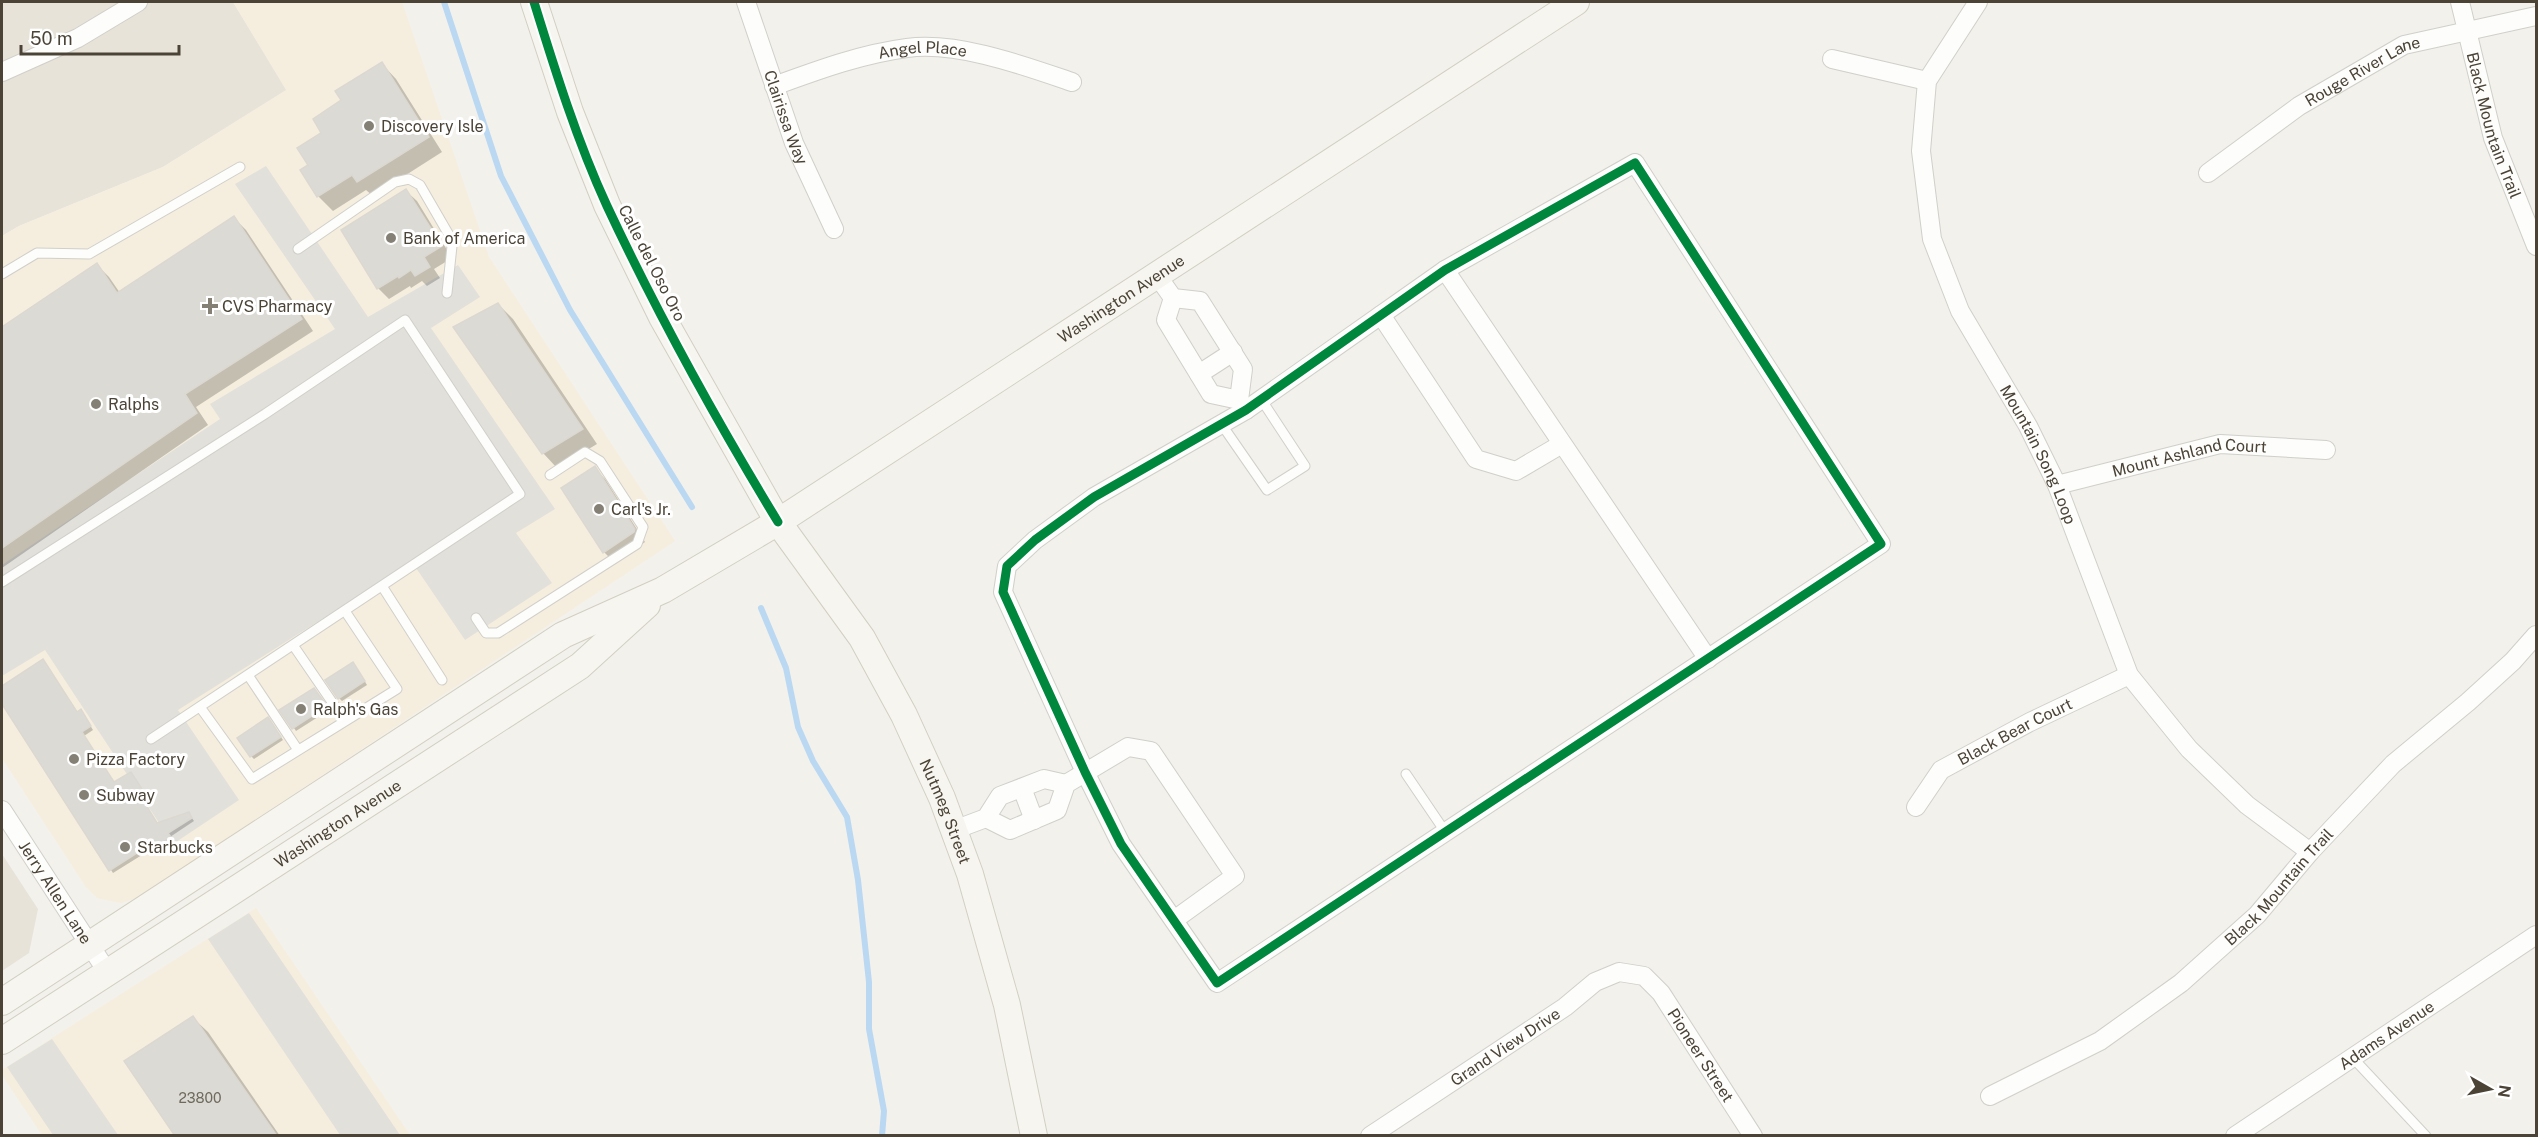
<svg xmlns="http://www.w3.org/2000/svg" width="2538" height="1137" font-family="'Public Sans',sans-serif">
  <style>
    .residential { fill: #e7e3d9 }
    .commercial { fill: #f5eede }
    .parking { fill: #e1e0db }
    .shadow { fill: #0003 }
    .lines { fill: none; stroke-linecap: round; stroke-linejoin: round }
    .stream { stroke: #bad8f2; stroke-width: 6 }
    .building { fill: #dcdad4; stroke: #dbd8d1; stroke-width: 1.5 }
    .lane-casing { stroke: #d0cfc9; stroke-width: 11 }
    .street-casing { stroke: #d0cfc9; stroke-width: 20 }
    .secondary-casing { stroke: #d2cfc2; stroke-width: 28 }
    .lane { stroke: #fdfdfc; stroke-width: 9 }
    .street { stroke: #fdfdfc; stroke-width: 18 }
    .secondary { stroke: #f7f5ef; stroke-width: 26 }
    .cycleway-casing { stroke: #fff; stroke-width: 13 }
    .cycleway { stroke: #00873e; stroke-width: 9 }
    .poi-dot { fill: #858076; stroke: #fff; stroke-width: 2 }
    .labels { text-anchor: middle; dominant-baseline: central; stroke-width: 6; stroke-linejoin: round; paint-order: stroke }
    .number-label { font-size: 14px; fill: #6f6a5e }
    .street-label { font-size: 16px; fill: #4a4336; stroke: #fff }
    .poi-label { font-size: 16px; fill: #4a4336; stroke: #fff; text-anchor: start }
  </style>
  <rect width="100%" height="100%" fill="#f2f1ec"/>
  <!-- residential -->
  <path class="residential" d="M2,2H233L287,90L163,167L19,226L2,236Z
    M2,854L38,909L29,953L2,971Z"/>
  <!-- commercial -->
  <path class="commercial" d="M233,2H402L489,257L675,541L139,897L121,903L97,898L86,887L2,758V236L19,226L163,167L286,90Z
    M256,908L410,1135H42L2,1075V1070Z"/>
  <!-- parking -->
  <path class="parking" d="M266,166L368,317L458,265L480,297L431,328L555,509L516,533L552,583L465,640L412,562L178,710L239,800L173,844L45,650L2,676V565L220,419L210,404L335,329L235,184Z
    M249,913L400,1135H401H340L208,939Z
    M52,1039L118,1135H53L7,1067Z"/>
  <!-- shadow -->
  <path class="shadow" d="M382,64L396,79L442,152L373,196L366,190L333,211L318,196L302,170L310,166L323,133L343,101Z
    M406,191L417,201L452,258L434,269L440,278L427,286L422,281L411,288L410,286L389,299L378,288Z
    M234,218L246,230L313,331L196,407L208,425L2,568V329L97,265L109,277L120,293Z
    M498,304L513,319L597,444L557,468L543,453Z
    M594,468L605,479L645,542L615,563L604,552Z
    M43,661L78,713L83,714L93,730L84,736L115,784L134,777L146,796L142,799L158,824L189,814L194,821L170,837L173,841L161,848L158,845L113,873L2,701V688Z
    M356,667L367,685L342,701L339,698Z
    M317,693L329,710L296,731L282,710Z
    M271,722L283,740L254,759L251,756Z
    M193,1018L208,1032L280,1136H177Z"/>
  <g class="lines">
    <!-- stream -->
    <path class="stream" d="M444,2L501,176L570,310L692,507
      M761,608L786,668L798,727L813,761L847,817L858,880L869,982V1029L884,1111L882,1136"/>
  </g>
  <!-- building -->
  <path class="building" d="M382,62L429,137L357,182L352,175L317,197L300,170L308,165L297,148L321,133L313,119L341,100L335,91Z
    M406,189L442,246L424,257L430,267L415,276L411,270L399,278L398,276L377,289L341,230Z
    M234,216L302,319L185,394L197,413L2,548V327L97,263L117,293Z
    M498,303L583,429L542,454L453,327Z
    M595,466L635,529L634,532L603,553L561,488Z
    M43,659L77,712L81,709L91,726L82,732L114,782L131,772L144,792L140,795L157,823L189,812L192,818L168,833L171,837L157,846L154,842L109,871L2,704V686Z
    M353,662L365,681L338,699L325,680Z
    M314,688L327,706L292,729L279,710Z
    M268,717L281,737L250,757L237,738Z
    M193,1016L277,1136H175L124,1061Z"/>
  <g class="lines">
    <!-- lane casing -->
    <g class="lane-casing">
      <path id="lane" d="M298,249L395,182L409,179L420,185L449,235L452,246L447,293
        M2,274L37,253L89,254L240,167
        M1222,425L1267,490L1305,466L1261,399
        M2,582L265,414L405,320L520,494L151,739
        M382,586L442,680
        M476,618L486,633H498L637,544L643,527L600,461L585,452L550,475
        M293,645L345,721
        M248,675L298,750
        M200,707L252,779L397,689L345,611
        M1406,774L1446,833
        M2352,1057L2426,1136"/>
    </g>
    <!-- street casing -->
    <g class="street-casing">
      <g id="street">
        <path id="s1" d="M746,2L794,143L834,229"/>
        <path id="s2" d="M1978,2L1927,81L1921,151L1932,239L1960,311L2028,426L2057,485L2129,675L2189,749L2247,805L2310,852"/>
        <path id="s3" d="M2460,2L2493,138L2536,246"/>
        <path d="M1832,59L1927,81"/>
        <path d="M2,72L78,38L138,2"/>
        <path id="s4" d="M774,86C818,70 861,54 907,48C957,41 1025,66 1072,82"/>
        <path d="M1635,163L1881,544L1217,983L1121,844L1085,772L1003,592L1007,566L1035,540L1094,497L1246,410L1445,270Z"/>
        <path id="s5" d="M2208,173L2299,106L2404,45L2536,16"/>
        <path d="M1445,270L1708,659"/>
        <path d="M1156,274L1173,298L1200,301L1243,369L1239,400L1246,410"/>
        <path d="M1173,298L1166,320L1211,394L1239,400"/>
        <path d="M1381,315L1476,459L1516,471L1562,444"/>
        <path d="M1199,374L1233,352"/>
        <path id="s6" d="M2057,485L2220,444L2326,450"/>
        <path d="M1022,788L1034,820"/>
        <path id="s7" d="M1916,807L1941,770L2030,722L2129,675"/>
        <path id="s8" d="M2,810L108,973"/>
        <path d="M986,818L1010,830L1057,810L1066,784L1128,747L1151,751L1235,876L1174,920"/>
        <path d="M954,830L986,818L1000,796L1044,779L1066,784"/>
        <path id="s9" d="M1990,1096L2100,1041L2181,983L2257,915L2310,852L2393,764L2468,702L2513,661L2536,635"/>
        <path id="s10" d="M1370,1136L1565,1007L1595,982L1619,972L1644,976L1661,993L1753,1136"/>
        <path id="s11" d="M2235,1136L2536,935"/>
      </g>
    </g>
    <!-- secondary casing -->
    <g class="secondary-casing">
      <g id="secondary">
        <path id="s12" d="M534,2L570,112L607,205L662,317L778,522L862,638L904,715L942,798L970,874L1007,1005L1034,1136"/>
        <path id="s13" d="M2,1002L563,635L663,590L778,522L1576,2"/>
        <path id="s14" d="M2,1041L580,666L647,605"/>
      </g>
    </g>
    <!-- lane -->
    <use href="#lane" class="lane"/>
    <!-- street -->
    <use href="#street" class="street"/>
    <!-- secondary -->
    <use href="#secondary" class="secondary"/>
    <!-- cycleway casing -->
    <g class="cycleway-casing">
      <path id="cycleway" d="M534,2C555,70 577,141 607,206C658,315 716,420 778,522
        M1635,163L1881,544L1217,983L1121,844L1085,772L1003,592L1007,566L1035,540L1094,497L1246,410L1445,270Z"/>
    </g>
    <!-- cycleway -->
    <use href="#cycleway" class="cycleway"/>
  </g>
  <!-- markers -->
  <g class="poi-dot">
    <circle cx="369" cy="126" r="6"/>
    <circle cx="391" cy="238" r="6"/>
    <path d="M207 297h6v6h6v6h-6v6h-6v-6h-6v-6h6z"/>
    <circle cx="96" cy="404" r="6"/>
    <circle cx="599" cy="509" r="6"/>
    <circle cx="301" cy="709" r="6"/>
    <circle cx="74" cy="759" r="6"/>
    <circle cx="84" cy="795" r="6"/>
    <circle cx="125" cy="847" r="6"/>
  </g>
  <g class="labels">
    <!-- number labels -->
    <g class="number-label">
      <text x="200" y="1098">23800</text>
    </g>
    <!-- street labels -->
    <g class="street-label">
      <text stroke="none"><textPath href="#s4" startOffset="154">Angel Place</textPath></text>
      <text stroke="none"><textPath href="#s5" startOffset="186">Rouge River Lane</textPath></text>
      <text stroke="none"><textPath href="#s1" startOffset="122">Clairissa Way</textPath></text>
      <text stroke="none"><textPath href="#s3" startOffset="128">Black Mountain Trail</textPath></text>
      <text transform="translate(652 263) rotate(63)">Calle del Oso Oro</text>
      <text stroke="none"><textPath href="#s13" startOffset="1323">Washington Avenue</textPath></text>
      <text stroke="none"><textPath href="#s2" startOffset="494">Mountain Song Loop</textPath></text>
      <text stroke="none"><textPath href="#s6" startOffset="136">Mount Ashland Court</textPath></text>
      <text stroke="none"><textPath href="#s7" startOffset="128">Black Bear Court</textPath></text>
      <text stroke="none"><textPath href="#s12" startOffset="912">Nutmeg Street</textPath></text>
      <text stroke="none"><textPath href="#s14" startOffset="400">Washington Avenue</textPath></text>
      <text stroke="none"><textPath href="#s9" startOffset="360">Black Mountain Trail</textPath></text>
      <text stroke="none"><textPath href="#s8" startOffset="98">Jerry Allen Lane</textPath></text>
      <text stroke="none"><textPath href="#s11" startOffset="182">Adams Avenue</textPath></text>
      <text stroke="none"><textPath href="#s10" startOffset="162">Grand View Drive</textPath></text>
      <text stroke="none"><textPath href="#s10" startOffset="422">Pioneer Street</textPath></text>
    </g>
    <!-- poi labels -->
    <g class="poi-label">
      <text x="381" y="126">Discovery Isle</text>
      <text x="403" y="238">Bank of America</text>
      <text x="222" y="306">CVS Pharmacy</text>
      <text x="108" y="404">Ralphs</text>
      <text x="611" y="509">Carl's Jr.</text>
      <text x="313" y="709">Ralph's Gas</text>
      <text x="86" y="759">Pizza Factory</text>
      <text x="96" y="795">Subway</text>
      <text x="137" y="847">Starbucks</text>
    </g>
  </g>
  <!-- border -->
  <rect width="2538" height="1137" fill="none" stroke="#4a4336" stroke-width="6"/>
  <!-- north arrow -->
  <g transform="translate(2490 1089) rotate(99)" stroke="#ffffff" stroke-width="4.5" paint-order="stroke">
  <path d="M0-4.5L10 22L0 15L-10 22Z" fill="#4a4336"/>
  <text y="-9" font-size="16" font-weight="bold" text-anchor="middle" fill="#4a4336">N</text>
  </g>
  <!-- scale -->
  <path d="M21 45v9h158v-9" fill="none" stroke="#4a4336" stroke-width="3"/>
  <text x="30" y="45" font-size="18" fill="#4a4336" stroke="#ffffff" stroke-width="4.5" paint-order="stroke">50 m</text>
</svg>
